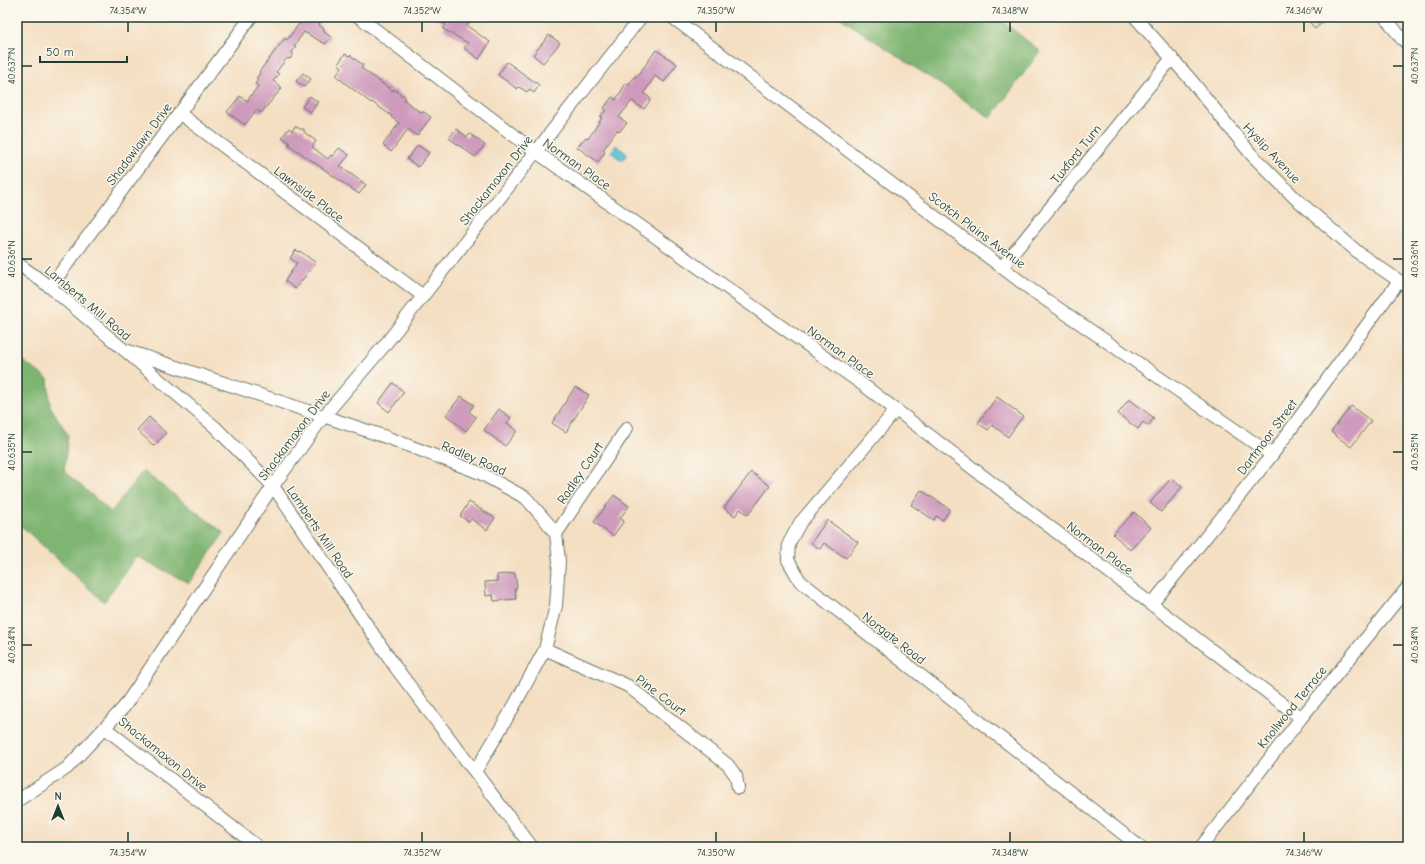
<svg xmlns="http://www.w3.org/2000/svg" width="1425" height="864" font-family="'Comic Neue',sans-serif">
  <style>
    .forest { fill: #7fb572; stroke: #4f7953 }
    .water { fill: #58c1d5; stroke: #3c7f84 }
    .building { fill: #cf9bbd }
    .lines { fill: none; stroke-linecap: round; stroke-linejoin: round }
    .minor-casing { stroke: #6a7666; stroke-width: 14 }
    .minor { stroke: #fff; stroke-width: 12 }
    .ticks { fill: none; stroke: #1f3d34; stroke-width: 1.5 }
    .labels { text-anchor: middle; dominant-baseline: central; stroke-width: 3; stroke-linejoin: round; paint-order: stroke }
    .street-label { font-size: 13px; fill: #1f3d34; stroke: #fbf7ec }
    .neatline { fill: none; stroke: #1f3d34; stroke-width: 1.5 }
    .ticks-label { font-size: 10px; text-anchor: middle; fill: #1f3d34 }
  </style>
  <rect width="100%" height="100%" fill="#fbf7ec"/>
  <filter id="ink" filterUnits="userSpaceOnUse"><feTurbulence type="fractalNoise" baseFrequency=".025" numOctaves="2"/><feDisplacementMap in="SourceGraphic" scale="8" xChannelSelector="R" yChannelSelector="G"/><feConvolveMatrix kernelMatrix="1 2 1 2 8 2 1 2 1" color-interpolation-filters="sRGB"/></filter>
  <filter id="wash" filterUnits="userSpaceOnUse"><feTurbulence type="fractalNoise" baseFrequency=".012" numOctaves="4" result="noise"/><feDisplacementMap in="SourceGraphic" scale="16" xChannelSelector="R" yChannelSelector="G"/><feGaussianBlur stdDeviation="0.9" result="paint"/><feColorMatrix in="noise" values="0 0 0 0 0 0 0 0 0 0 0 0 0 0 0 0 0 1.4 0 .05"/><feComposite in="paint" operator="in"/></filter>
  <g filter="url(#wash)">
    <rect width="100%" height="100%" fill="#f4dfc3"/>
    <!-- forest -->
    <path class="forest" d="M839,17H997L1040,51L991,118Z
      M17,357L48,379L50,406L68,435L64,471L111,512L143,471L224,533L189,583L136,556L104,602L17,522V425L19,421L17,420Z"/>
    <!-- water -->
    <path class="water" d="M616,145L627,154L622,161L611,152Z"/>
    <g id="blocks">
      <!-- building -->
      <path class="building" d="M304,17H314L320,22L319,25L324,29V32L331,37L325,44L304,32L294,46L296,47L292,52L293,55L290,59L287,58L276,72L279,74L273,81L282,88L261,113L256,110L245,125L227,112L240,96L247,101L258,86L255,84L258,80L256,79L260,73L259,72L285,38L287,40Z
        M434,17H474L467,26L490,42L479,59L464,48L468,43L443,29L446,25Z
        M1306,17H1329L1315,29Z
        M549,35L560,43L543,63L533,55Z
        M656,50L677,64L664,82L655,76L644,93L651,99L644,109L632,101L619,117L627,123L619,132L617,130L603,150L605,152L598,162L577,147L586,137L588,139L602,118L600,117L606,110L604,108L612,97L616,100L626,83L629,85L635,76L637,77Z
        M345,54L349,56L350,55L363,65L361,68L393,91L394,89L406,98L404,100L420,112L422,111L431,117L417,136L408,129L391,152L383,145L399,123L391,117L392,116L372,102L371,103L336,76L342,67L338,64Z
        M507,62L539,85L534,93L529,89L527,92L519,87L517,89L498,75Z
        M303,73L311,79L304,87L296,81Z
        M310,96L318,102L310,112L302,107Z
        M295,126L300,129H304V132L316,141L312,147L328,159L331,155L333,156L339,148L349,155L340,166L366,185L359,194L288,144L290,143L282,137L289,128L292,131Z
        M456,129L467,137L470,134L485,145L475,157L449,138Z
        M418,145L429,153L418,167L407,159Z
        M296,250L299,252L300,251L316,263L295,289L285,281L297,263L290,258Z
        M393,383L404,392L389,412L378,403Z
        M575,387L589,395L566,432L552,423Z
        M461,396L474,405L469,412L476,417L466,431L446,415Z
        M997,397L1023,416L1008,437L992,425L988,430L978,423Z
        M1129,399L1154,418L1148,426L1143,422L1138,429L1118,414Z
        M1351,406L1371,421L1351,447L1331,432Z
        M499,409L511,418L507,423L517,431L505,446L484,430Z
        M149,417L166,433L154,446L137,430Z
        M751,472L770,486L748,515L740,509L735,516L724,508Z
        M1171,478L1182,487L1161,512L1150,503Z
        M921,490L950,509L943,520L936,516L934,520L911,505Z
        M614,495L629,506L620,518L624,521L613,536L594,522Z
        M469,502L495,518L487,530L471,519L469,522L460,516Z
        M1134,512L1151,528L1130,550L1113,534Z
        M827,520L858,542L846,558L824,543L820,549L811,543Z
        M515,573L517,588H515L516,599L494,601L493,595L486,596L485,582L497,581V575Z"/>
    </g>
  </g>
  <g filter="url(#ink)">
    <use href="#blocks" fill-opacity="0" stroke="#6a7666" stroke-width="1"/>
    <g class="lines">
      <!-- minor casing -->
      <g class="minor-casing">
        <path id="minor" d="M359,17L521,141L862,384L1301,718
          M672,17L1033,291L1272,455
          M1135,17L1191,80L1251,154L1295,198L1360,254L1408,287
          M1385,17L1402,39L1408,44
          M179,113L423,296
          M17,263L50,287L215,427L273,486L396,668L532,847
          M1002,267L1172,58
          M50,287L251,17
          M128,351L386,437L480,473L526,498L546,521L556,534L559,561L556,606L545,649L514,706L475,772
          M896,410L800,523L789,543L788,560L800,581L1140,847
          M556,534L627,428
          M1151,605L1272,455L1399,281
          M545,649L628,686L728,765L736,776L738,788
          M105,728L258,847
          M17,801L67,768L124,707L273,486L324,416L384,346L641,17
          M1201,847L1301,718L1408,587"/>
      </g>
      <!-- minor -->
      <use href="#minor" class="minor"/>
    </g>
  </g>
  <!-- ticks -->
  <path class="ticks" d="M128,22V32M422,22V32M716,22V32M1010,22V32M1304,22V32M22,66H32M1393,66H1403M22,259H32M1393,259H1403M22,452H32M1393,452H1403M22,645H32M1393,645H1403M128,832V842M422,832V842M716,832V842M1010,832V842M1304,832V842"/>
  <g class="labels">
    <!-- street labels -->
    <g class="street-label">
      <text transform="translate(139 144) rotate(-53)">Shadowlawn Drive</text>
      <text transform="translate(1272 153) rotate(47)">Hyslip Avenue</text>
      <text transform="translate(1076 154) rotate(-51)">Tuxford Turn</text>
      <text transform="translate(577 164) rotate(35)">Norman Place</text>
      <text transform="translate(496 180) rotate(-52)">Shackamaxon Drive</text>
      <text transform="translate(309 194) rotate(37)">Lawnside Place</text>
      <text transform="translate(977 230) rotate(37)">Scotch Plains Avenue</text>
      <text transform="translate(88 303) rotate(40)">Lamberts Mill Road</text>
      <text transform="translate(841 352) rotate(36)">Norman Place</text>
      <text transform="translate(294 435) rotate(-53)">Shackamaxon Drive</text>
      <text transform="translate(1267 437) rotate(-53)">Dartmoor Street</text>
      <text transform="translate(474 458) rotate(23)">Radley Road</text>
      <text transform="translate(580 473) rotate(-56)">Radley Court</text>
      <text transform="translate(320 532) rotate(56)">Lamberts Mill Road</text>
      <text transform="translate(1100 548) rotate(37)">Norman Place</text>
      <text transform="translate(894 638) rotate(38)">Norgate Road</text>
      <text transform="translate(661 695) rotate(37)">Pine Court</text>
      <text transform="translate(1292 707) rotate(-51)">Knollwood Terrace</text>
      <text transform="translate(163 754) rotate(39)">Shackamaxon Drive</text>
    </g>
  </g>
  <!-- margin -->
  <rect width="1425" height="864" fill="none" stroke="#fbf7ec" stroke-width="44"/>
  <!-- north arrow -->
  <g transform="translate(58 806)" stroke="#fbf7ec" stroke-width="3" paint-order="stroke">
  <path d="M0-3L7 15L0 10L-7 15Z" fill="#1f3d34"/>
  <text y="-6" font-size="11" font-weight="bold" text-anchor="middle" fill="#1f3d34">N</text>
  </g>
  <!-- scale -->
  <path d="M40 56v6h87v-6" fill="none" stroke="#1f3d34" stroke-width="2"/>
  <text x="46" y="56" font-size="12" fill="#1f3d34" stroke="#fbf7ec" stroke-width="3" paint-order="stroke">50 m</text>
  <rect x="22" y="22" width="1381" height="820" class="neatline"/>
  <g class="ticks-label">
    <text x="128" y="14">74.354°W</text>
    <text x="422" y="14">74.352°W</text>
    <text x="716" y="14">74.350°W</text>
    <text x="1010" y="14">74.348°W</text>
    <text x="1304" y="14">74.346°W</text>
    <text transform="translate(11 66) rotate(-90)" y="4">40.637°N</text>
    <text transform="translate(1414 66) rotate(-90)" y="4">40.637°N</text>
    <text transform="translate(11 259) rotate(-90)" y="4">40.636°N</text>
    <text transform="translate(1414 259) rotate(-90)" y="4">40.636°N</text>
    <text transform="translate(11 452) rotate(-90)" y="4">40.635°N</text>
    <text transform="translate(1414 452) rotate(-90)" y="4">40.635°N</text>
    <text transform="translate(11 645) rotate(-90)" y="4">40.634°N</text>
    <text transform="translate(1414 645) rotate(-90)" y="4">40.634°N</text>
    <text x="128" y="856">74.354°W</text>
    <text x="422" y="856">74.352°W</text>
    <text x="716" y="856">74.350°W</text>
    <text x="1010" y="856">74.348°W</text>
    <text x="1304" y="856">74.346°W</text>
  </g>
</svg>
